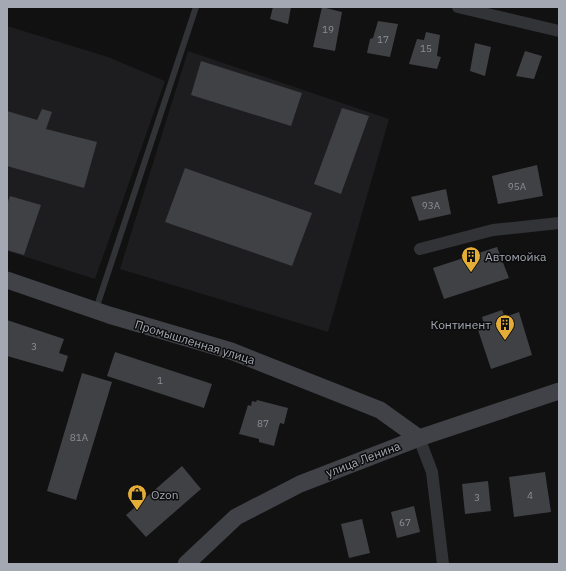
<svg xmlns="http://www.w3.org/2000/svg" width="566" height="571" font-family="'IBM Plex Sans',sans-serif">
  <style>
    .built { fill: #1d1d1f }
    .building { fill: #404145 }
    .lines { fill: none; stroke-linecap: round; stroke-linejoin: round }
    .lane { stroke: #323337; stroke-width: 6 }
    .street { stroke: #323337; stroke-width: 12 }
    .secondary { stroke: #404247; stroke-width: 17 }
    .labels { text-anchor: middle; dominant-baseline: central; stroke-width: 3; stroke-linejoin: round; paint-order: stroke }
    .number-label { font-size: 10px; fill: #8a8e97 }
    .poi-label { font-size: 12px; fill: #a3a8b2; stroke: #0c0c0d; text-anchor: start }
    .street-label { font-size: 12px; fill: #a3a8b2; stroke: #0c0c0d }
  </style>
  <rect width="100%" height="100%" fill="#111112"/>
  <!-- built -->
  <path class="built" d="M7,26L108,57L165,81L95,279L7,251Z
    M188,51L389,119L328,332L120,269Z"/>
  <!-- building -->
  <path class="building" d="M273,7H291L288,24L270,19Z
    M322,7L342,12L335,51L313,47Z
    M378,21L398,24L390,57L367,53L370,39L373,38Z
    M426,32L440,35L437,56L441,57L437,69L409,64L417,39L424,40Z
    M475,43L491,47L485,76L470,71Z
    M525,51L542,56L534,79L516,76Z
    M201,61L302,93L291,126L191,95Z
    M342,108L369,116L341,194L314,184Z
    M42,109L52,112L46,129L97,142L84,188L7,166V111L37,120Z
    M537,165L543,196L498,204L492,176Z
    M185,168L312,213L292,266L165,222Z
    M446,189L451,214L419,221L411,197Z
    M10,196L41,205L24,255L7,250V204Z
    M497,247L509,278L444,299L433,268Z
    M502,310L505,317L519,312L532,355L491,369L477,327L484,324L482,317Z
    M7,320L64,339L59,353L68,356L63,372L7,356Z
    M115,352L212,384L204,408L107,376Z
    M82,373L112,382L76,500L47,491Z
    M257,400L288,408L284,424L280,423L274,446L259,442V439L239,434L248,405L251,406L252,401L256,402Z
    M182,466L201,489L146,537L126,515Z
    M545,472L551,512L514,517L509,477Z
    M488,481L491,511L465,514L462,484Z
    M414,506L420,532L397,538L391,512Z
    M362,519L370,553L349,558L341,524Z"/>
  <g class="lines">
    <!-- lane -->
    <path class="lane" d="M96,309L196,7"/>
    <!-- street -->
    <path class="street" d="M458,7L559,31
      M420,249L493,230L559,223
      M419,438L432,472L443,564"/>
    <!-- secondary -->
    <path class="secondary" d="M7,280L109,315L231,351L380,410L419,438
      M186,564L236,517L300,484L419,438L559,391"/>
  </g>
  <!-- icons -->
  <defs>
    <g id="building-pin" transform="scale(1)"><path d="M0 17L-7.5 6A9.5 9.5 0 1 1 7.5 6Z" fill="#e4ad37" stroke="#0c0c0d"/><path d="M-4-6H4V6H1V3H-1V6H-4ZM-2.5-4.3h1.7v1.8h-1.7ZM.8-4.3h1.7v1.8H.8ZM-2.5-1h1.7V.8h-1.7ZM.8-1h1.7V.8H.8Z" fill="#111"/></g>
    <g id="shop-pin" transform="scale(1)"><path d="M0 17L-7.5 6A9.5 9.5 0 1 1 7.5 6Z" fill="#e4ad37" stroke="#0c0c0d"/><path d="M-5-2.5h2.3a2.7 3.5 0 0 1 5.4 0H5L5.5 6h-11ZM-1.5-2.5h3a1.5 2.3 0 0 0-3 0Z" fill="#111"/></g>
  </defs>
  <g fill-rule="evenodd">
    <use href="#building-pin" x="471" y="256"/>
    <use href="#building-pin" x="505" y="324"/>
    <use href="#shop-pin" x="137" y="494"/>
  </g>
  <g class="labels">
    <!-- number labels -->
    <g class="number-label">
      <text x="328" y="29">19</text>
      <text x="383" y="39">17</text>
      <text x="426" y="48">15</text>
      <text x="517" y="186">95А</text>
      <text x="431" y="205">93А</text>
      <text x="34" y="346">3</text>
      <text x="160" y="380">1</text>
      <text x="263" y="423">87</text>
      <text x="79" y="437">81А</text>
      <text x="530" y="495">4</text>
      <text x="477" y="497">3</text>
      <text x="405" y="522">67</text>
    </g>
    <!-- poi labels -->
    <g class="poi-label">
      <text x="485" y="256">Автомойка</text>
      <text x="491" y="324" text-anchor="end">Континент</text>
      <text x="151" y="494">Ozon</text>
    </g>
    <!-- street labels -->
    <g class="street-label">
      <text transform="translate(195 342) rotate(17)">Промышленная улица</text>
      <text transform="translate(363 459) rotate(-21)">улица Ленина</text>
    </g>
  </g>
  <!-- border -->
  <rect width="566" height="571" fill="none" stroke="#a3a8b2" stroke-width="16"/>
</svg>
